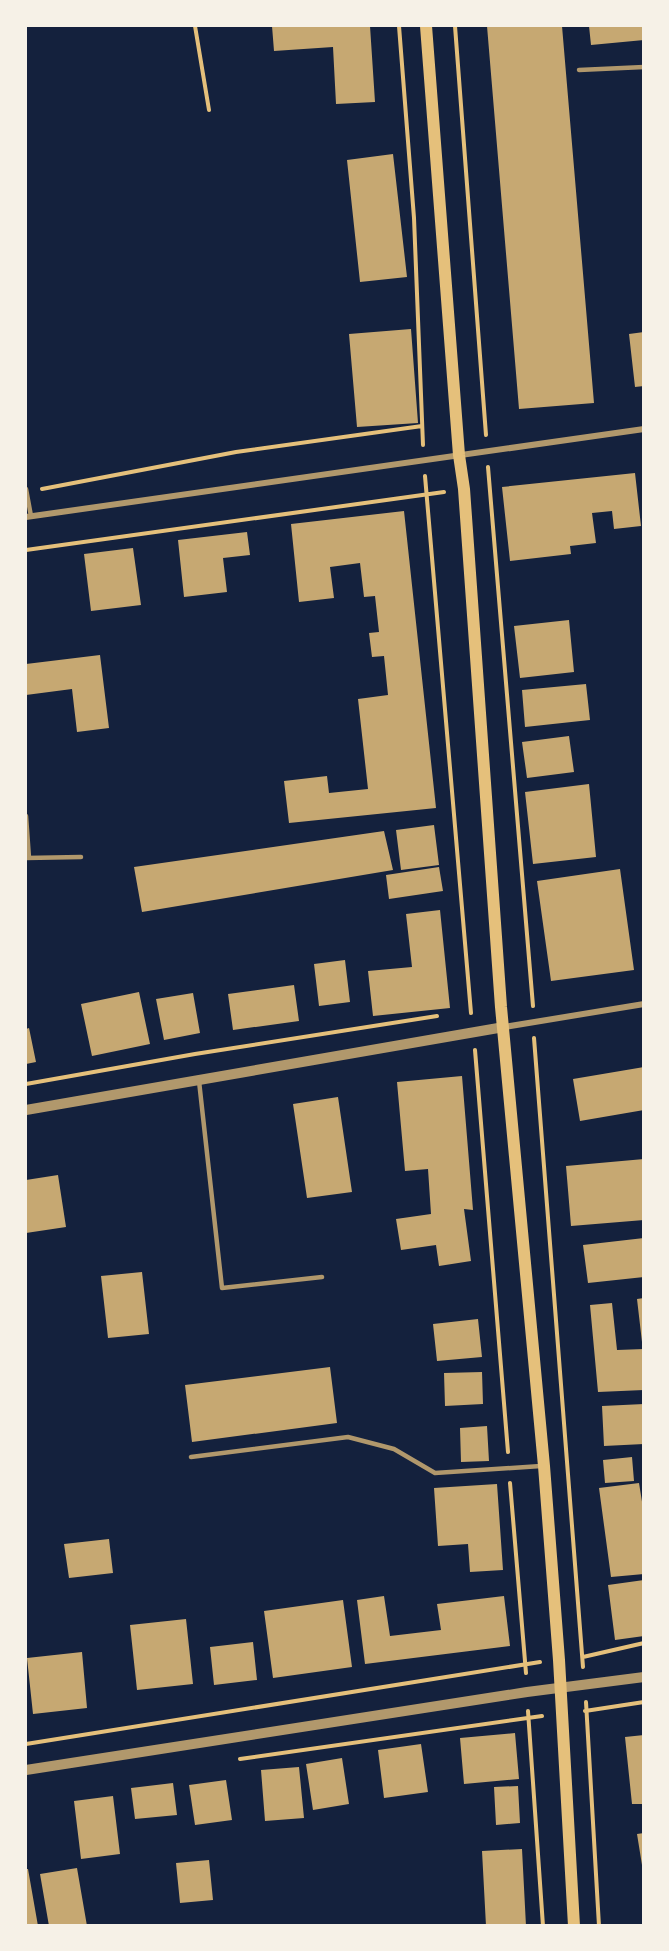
<svg xmlns="http://www.w3.org/2000/svg" width="669" height="1951" font-family="'DejaVu Sans',sans-serif">
  <style>
    .building { fill: #c6a872 }
    .lines { fill: none; stroke-linecap: round; stroke-linejoin: round }
    .path { stroke: #e5c07b; stroke-width: 4 }
    .service { stroke: #b1986c; stroke-width: 4.5 }
    .minor { stroke: #b1986c; stroke-width: 6 }
    .tertiary { stroke: #b1986c; stroke-width: 10 }
    .secondary { stroke: #e5c07b; stroke-width: 12 }
  </style>
  <rect width="100%" height="100%" fill="#14213d"/>
  <!-- building -->
  <path class="building" d="M272,26H370L375,102L336,104L333,47L274,51Z
    M487,26H562L594,403L519,409Z
    M589,26H644V40L591,45Z
    M393,154L407,277L360,282L347,160Z
    M411,329L418,423L357,427L349,334Z
    M644,332V386L635,387L629,334Z
    M635,473L641,526L614,529L612,511L592,513L596,543L570,546L571,554L510,561L502,487Z
    M404,511L436,808L289,823L284,781L327,776L329,793L368,789L358,699L388,695L384,656L372,657L369,633L379,632L375,596L364,597L360,563L330,567L334,598L299,602L291,524Z
    M247,532L250,555L223,558L227,592L184,597L178,540Z
    M133,548L141,605L91,611L84,554Z
    M569,620L574,672L520,678L514,626Z
    M100,655L109,728L77,732L72,689L26,695V664Z
    M586,684L590,720L525,727L522,690Z
    M569,736L574,772L527,778L522,742Z
    M589,784L596,857L533,864L525,792Z
    M434,825L439,865L401,870L396,830Z
    M384,831L393,870L142,912L134,867Z
    M439,867L443,891L389,899L386,875Z
    M620,869L634,970L551,981L537,881Z
    M440,910L450,1008L373,1016L368,971L412,967L406,914Z
    M345,960L350,1002L319,1006L314,964Z
    M294,985L299,1021L233,1030L228,994Z
    M139,992L150,1044L92,1056L81,1004Z
    M193,993L200,1033L164,1040L156,999Z
    M29,1028L36,1062L26,1064V1029Z
    M644,1067V1110L580,1121L573,1079Z
    M462,1076L473,1210L464,1209L471,1261L439,1266L436,1245L401,1250L396,1219L431,1214L428,1169L405,1171L397,1082Z
    M338,1097L352,1192L307,1198L293,1104Z
    M644,1159V1220L571,1226L566,1166Z
    M58,1175L66,1227L26,1233V1180Z
    M644,1238V1277L588,1283L583,1245Z
    M142,1272L149,1334L108,1338L101,1276Z
    M644,1298V1342H642L637,1299Z
    M612,1303L617,1350L644,1349V1390L598,1392L590,1305Z
    M478,1319L482,1357L437,1361L433,1324Z
    M330,1367L337,1423L192,1442L185,1385Z
    M482,1372L483,1404L445,1406L444,1373Z
    M644,1404V1444L604,1446L602,1406Z
    M487,1426L489,1461L461,1462L460,1428Z
    M632,1457L634,1481L605,1483L603,1460Z
    M639,1483L644,1514V1574L611,1577L599,1488Z
    M497,1484L503,1570L470,1572L468,1544L438,1546L434,1488Z
    M109,1539L113,1573L69,1578L64,1544Z
    M644,1580V1636L615,1640L608,1585Z
    M384,1596L390,1636L441,1630L437,1604L504,1596L510,1646L365,1664L357,1600Z
    M343,1600L352,1667L273,1678L264,1611Z
    M186,1619L193,1684L137,1690L130,1625Z
    M253,1642L257,1680L214,1685L210,1647Z
    M82,1652L87,1708L33,1714L27,1658Z
    M515,1733L519,1779L464,1784L460,1738Z
    M644,1735V1804H632L625,1737Z
    M421,1744L428,1792L384,1798L378,1750Z
    M342,1758L349,1804L313,1810L306,1764Z
    M299,1767L304,1818L265,1821L261,1770Z
    M226,1780L232,1820L195,1825L189,1785Z
    M173,1783L177,1815L135,1819L131,1788Z
    M518,1786L520,1823L496,1825L494,1787Z
    M113,1796L120,1854L81,1859L74,1801Z
    M644,1833V1865H642L637,1834Z
    M522,1849L526,1926H486L482,1851Z
    M209,1860L213,1900L180,1903L176,1863Z
    M77,1868L87,1926H49L40,1874Z
    M26,1869H28L38,1926H26Z"/>
  <g class="lines">
    <!-- path -->
    <path class="path" d="M195,26L209,110
      M399,26L414,218L423,445
      M455,26L486,435
      M488,467L533,1006
      M425,476L471,1013
      M42,489L236,452L422,426
      M26,550L444,492
      M534,1038L583,1667
      M475,1050L508,1452
      M26,1084L195,1054L437,1016
      M510,1483L526,1673
      M583,1657L644,1643
      M586,1702L599,1926
      M528,1711L543,1926
      M585,1711L644,1702
      M26,1744L540,1662
      M240,1759L542,1716"/>
    <!-- service -->
    <path class="service" d="M579,70L644,67
      M26,489L31,516
      M26,816L29,858
      M26,858L81,857
      M199,1081L222,1288L322,1277
      M191,1457L348,1437L394,1449L435,1473L541,1466"/>
    <!-- minor -->
    <path class="minor" d="M26,517L644,429
      M504,1027L644,1004"/>
    <!-- tertiary -->
    <path class="tertiary" d="M26,1110L504,1027
      M26,1770L527,1692L644,1677"/>
    <!-- secondary -->
    <path class="secondary" d="M426,26L459,455L464,489L501,1007L544,1466L559,1660L574,1926"/>
  </g>
  <!-- border -->
  <rect width="669" height="1951" fill="none" stroke="#f6f1e7" stroke-width="54"/>
</svg>
